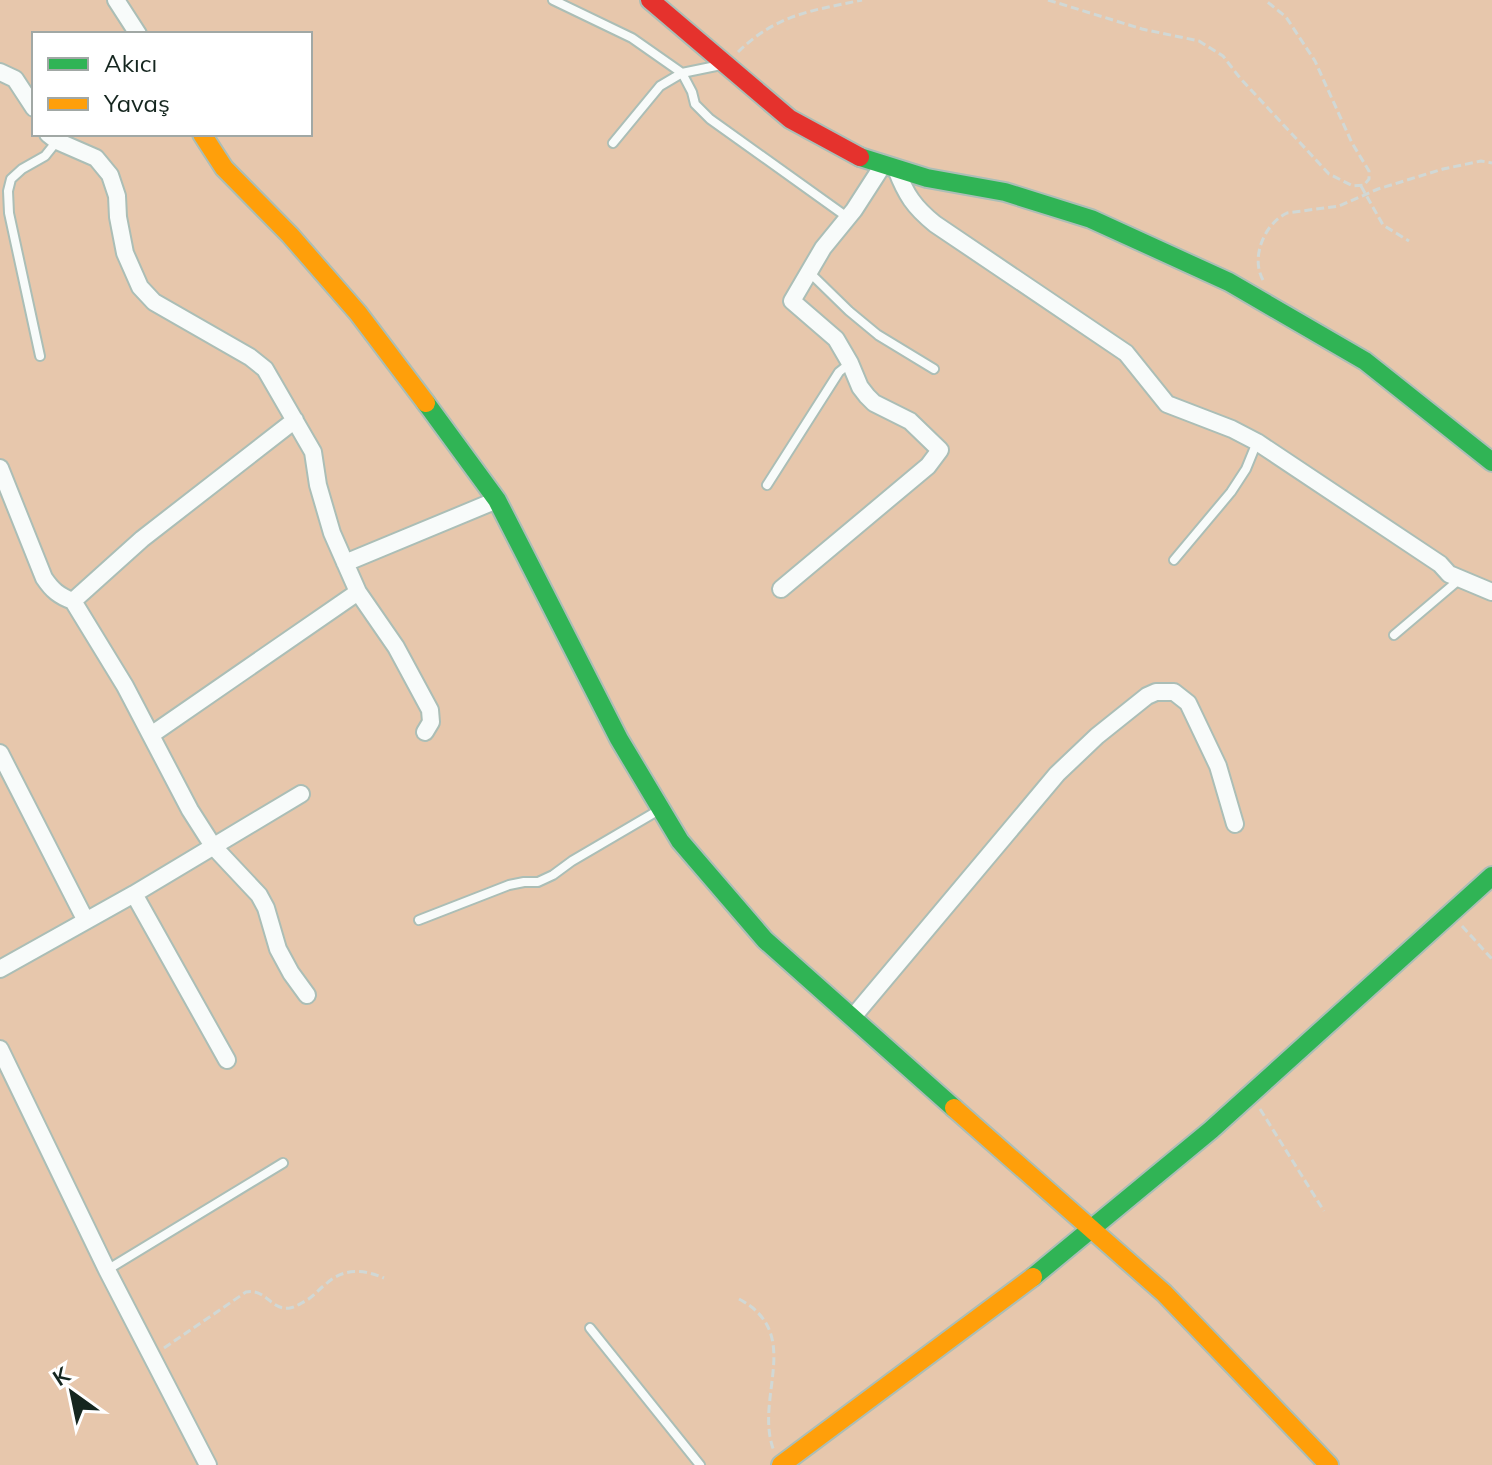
<svg xmlns="http://www.w3.org/2000/svg" width="1492" height="1465" font-family="Mulish,sans-serif">
  <style>
    .green { fill: #e7c7ac; fill-rule: evenodd }
    .lines { fill: none; stroke-linecap: round; stroke-linejoin: round }
    .lane-casing { stroke: #abbeb6; stroke-width: 12 }
    .street-casing { stroke: #abbeb6; stroke-width: 20 }
    .fast-casing { stroke: #abbeb6; stroke-width: 22 }
    .slow-casing { stroke: #abbeb6; stroke-width: 22 }
    .jam-casing { stroke: #abbeb6; stroke-width: 22 }
    .path { stroke: #d1d8d5; stroke-width: 3; stroke-dasharray: 8 4; stroke-linecap: butt }
    .lane { stroke: #f8fbfa; stroke-width: 8 }
    .street { stroke: #f8fbfa; stroke-width: 16 }
    .fast { stroke: #30b455; stroke-width: 18 }
    .slow { stroke: #ff9f0a; stroke-width: 18 }
    .jam { stroke: #e5322d; stroke-width: 18 }
  </style>
  <rect width="100%" height="100%" fill="#cee6dc"/>
  <!-- green -->
  <path class="green" d="M0,0H1492V1465H0ZM34,34H310V134H34Z"/>
  <g class="lines">
    <!-- lane casing -->
    <g class="lane-casing">
      <path id="lane" d="M553,0L632,38L682,73L692,92L695,104L710,119L847,217
        M613,143L660,86L682,73L721,65
        M809,272L849,311L878,335L934,369
        M40,356L9,213L8,191L11,179L22,169L45,156L57,141
        M767,485L839,372L849,364
        M1174,560L1231,492L1246,469L1257,442
        M1394,635L1460,579
        M419,920L509,885L524,882H538L553,875L572,861L659,810
        M107,1270L283,1163
        M590,1328L700,1465"/>
    </g>
    <!-- street casing -->
    <g class="street-casing">
      <path id="street" d="M116,0L138,34
        M0,72L15,79L34,108
        M48,134L57,141L96,158L110,175L117,196L118,217L125,253L140,287L154,302L250,357L265,369L313,452L318,485L332,533L358,592L396,647L430,710L431,722L425,732
        M896,169C906,195 914,207 935,224L1126,353L1167,404L1232,429L1257,442L1440,564L1449,574L1492,592
        M0,468L44,578C52,590 59,596 73,601L142,539L295,420
        M345,563L497,500
        M781,589L928,466L940,450L910,421L874,403L867,396L860,387L850,363L836,339L792,301L823,248L854,210L883,165
        M73,601L125,686L190,810L213,846L259,895L266,908L278,949L291,973L307,995
        M151,735L358,592
        M0,753L86,921
        M134,894L227,1060
        M0,969L134,894L301,794
        M853,1017L1057,774L1097,736L1147,696L1156,692H1174L1188,703L1218,766L1235,824
        M0,1049L107,1270L208,1465"/>
    </g>
    <!-- fast casing -->
    <g class="fast-casing">
      <path id="fast" d="M860,157L927,178L1005,192L1091,219L1229,282L1365,361L1492,462
        M426,403L497,500L619,739L680,841L765,940L954,1108
        M1033,1277L1211,1130L1492,876"/>
    </g>
    <!-- slow casing -->
    <g class="slow-casing">
      <path id="slow" d="M202,134L224,168L290,235L358,313L426,403
        M954,1108L1164,1293L1329,1465
        M781,1465L1033,1277"/>
    </g>
    <!-- jam casing -->
    <g class="jam-casing">
      <path id="jam" d="M650,0L790,119L860,157"/>
    </g>
    <!-- path -->
    <path class="path" d="M1048,0L1142,29L1199,41L1223,56L1240,78L1329,174L1353,186L1364,185L1369,179V171L1352,143L1315,61L1286,17L1265,0
      M738,52C777,14 811,11 862,0
      M1361,186L1383,225L1409,241
      M1263,280C1250,257 1265,223 1287,213L1339,206L1378,189L1443,169L1481,161L1492,163
      M1462,926L1492,959
      M1260,1109L1324,1211
      M739,1299C805,1334 753,1398 774,1451
      M164,1348L246,1292C267,1288 270,1311 290,1308C296,1307 301,1303 307,1300C314,1296 319,1289 326,1284C343,1268 363,1269 384,1278"/>
    <!-- lane -->
    <use href="#lane" class="lane"/>
    <!-- street -->
    <use href="#street" class="street"/>
    <!-- fast -->
    <use href="#fast" class="fast"/>
    <!-- slow -->
    <use href="#slow" class="slow"/>
    <!-- jam -->
    <use href="#jam" class="jam"/>
  </g>
  <!-- legend -->
  <rect x="32" y="32" width="280" height="104" fill="#ffffff" stroke="#a1a8a5" stroke-width="2"/>
  <rect x="48" y="58" width="40" height="12" fill="#30b455" stroke="#a1a8a5" stroke-width="2"/>
  <text x="104" y="72" font-size="24" fill="#15261f">Akıcı</text>
  <rect x="48" y="98" width="40" height="12" fill="#ff9f0a" stroke="#a1a8a5" stroke-width="2"/>
  <text x="104" y="112" font-size="24" fill="#15261f">Yavaş</text>
  <!-- north arrow -->
  <g transform="translate(72 1393) rotate(327)" stroke="#ffffff" stroke-width="6" paint-order="stroke">
  <path d="M0-6L14 30L0 20L-14 30Z" fill="#15261f"/>
  <text y="-12" font-size="22" font-weight="bold" text-anchor="middle" fill="#15261f">K</text>
  </g>
</svg>
